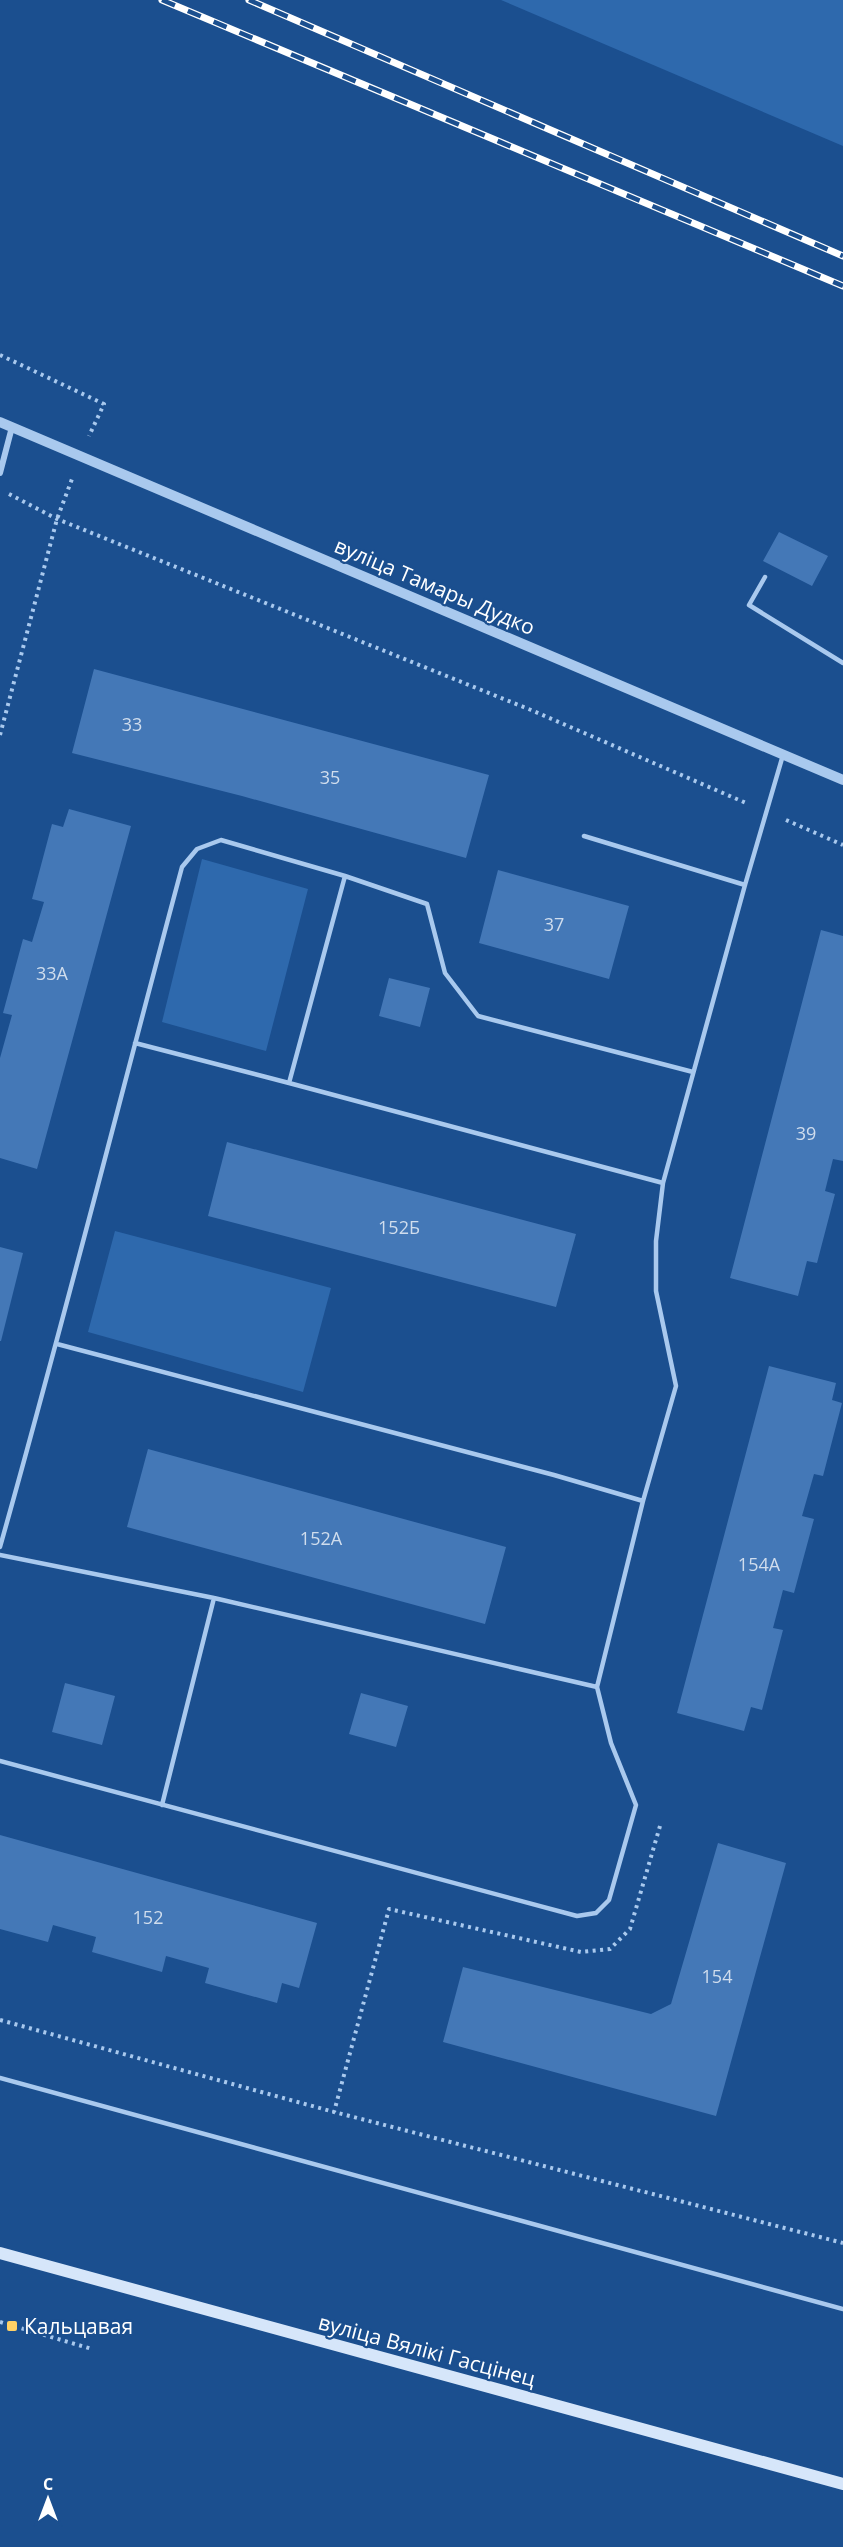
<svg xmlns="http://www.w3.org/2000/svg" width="843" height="2547" font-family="'Open Sans',sans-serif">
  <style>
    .green { fill: #2e69ad }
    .building { fill: #4478b7 }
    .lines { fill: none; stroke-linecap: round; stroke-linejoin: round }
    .path { stroke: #a9c9ee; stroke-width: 4; stroke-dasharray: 3 4.5; stroke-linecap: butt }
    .service { stroke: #a9c9ee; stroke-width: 4.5 }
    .minor { stroke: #a9c9ee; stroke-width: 6 }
    .tertiary { stroke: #a9c9ee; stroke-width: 10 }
    .secondary { stroke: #d6e6fa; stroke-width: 12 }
    .rail-casing { stroke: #fff; stroke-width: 7 }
    .rail { stroke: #1b4f8f; stroke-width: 4.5; stroke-dasharray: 14; stroke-linecap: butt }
    .poi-dot { fill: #ffd166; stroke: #1b4f8f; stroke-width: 2 }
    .labels { text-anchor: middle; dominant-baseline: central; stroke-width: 4.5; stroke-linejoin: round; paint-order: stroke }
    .number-label { font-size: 18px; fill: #d0dded }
    .street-label { font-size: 21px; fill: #fff; stroke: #1b4f8f }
    .poi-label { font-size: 21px; fill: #fff; stroke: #1b4f8f; text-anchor: start }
  </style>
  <rect width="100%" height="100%" fill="#1b4f8f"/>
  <!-- green -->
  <path class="green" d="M501,0H843V146Z
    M202,859L308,889L266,1051L162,1022Z
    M115,1231L331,1288L303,1392L88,1332Z"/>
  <!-- building -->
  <path class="building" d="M779,532L828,556L812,586L763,561Z
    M94,669L489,775L466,858L242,796L72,753Z
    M69,809L131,826L37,1169L0,1158V1058L12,1015L3,1013L23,939L32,942L44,902L32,899L52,824L63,827Z
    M498,870L629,906L609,979L479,943Z
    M821,930L843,936V1161L833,1159L825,1191L835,1194L817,1263L807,1261L798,1296L730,1278Z
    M389,978L430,988L420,1027L379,1016Z
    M227,1142L576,1234L556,1307L208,1216Z
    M0,1247L23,1253L1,1341H0Z
    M769,1366L836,1383L832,1400L842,1403L823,1476L814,1474L802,1516L814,1519L794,1593L783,1590L773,1628L783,1630L762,1710L751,1707L744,1731L677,1713Z
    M148,1449L506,1547L485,1624L127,1527Z
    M65,1683L115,1696L102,1745L52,1732Z
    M361,1693L408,1706L396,1747L349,1734Z
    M0,1835L317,1923L299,1988L282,1983L277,2003L205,1983L209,1968L166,1956L162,1972L92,1952L96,1937L53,1925L48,1942L0,1929Z
    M718,1843L786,1863L716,2116L443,2042L463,1967L651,2014L671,2004Z"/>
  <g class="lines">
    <!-- path -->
    <path class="path" d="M0,355L104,404L89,436
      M9,494L57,519L531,710L746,803
      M0,735L57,519L72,479
      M786,820L843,845
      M660,1826L630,1929L610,1949L581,1952L389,1909L334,2112L843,2243
      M0,2020L334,2112
      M0,2322L92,2349"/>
    <!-- service -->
    <path class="service" d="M765,577L749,605L843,663
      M584,836L745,885
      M345,876L427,904L445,973L478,1016L693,1072
      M289,1083L663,1183
      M57,1344L554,1475L643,1501
      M0,1547C64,1321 121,1094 182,867L197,849L221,840L345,876L289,1083L135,1043
      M0,1555L214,1598L597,1687L611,1743L636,1805L609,1900L596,1913L577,1916L0,1761
      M597,1687L643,1501L676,1386L656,1291V1241L663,1183L745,885L783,755
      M162,1805L214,1598
      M0,2078L843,2309"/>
    <!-- minor -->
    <path class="minor" d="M0,473L12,427"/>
    <!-- tertiary -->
    <path class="tertiary" d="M0,422L843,780"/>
    <!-- secondary -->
    <path class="secondary" d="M0,2253L843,2484"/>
    <!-- rail casing -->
    <g class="rail-casing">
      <path id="rail" d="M162,0L843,286
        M249,0L843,256"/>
    </g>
    <!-- rail -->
    <use href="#rail" class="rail"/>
  </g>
  <!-- markers -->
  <rect class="poi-dot" x="6" y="2320" width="12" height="12" rx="3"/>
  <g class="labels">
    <!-- number labels -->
    <g class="number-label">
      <text x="132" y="724">33</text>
      <text x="330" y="777">35</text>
      <text x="554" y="924">37</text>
      <text x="52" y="973">33А</text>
      <text x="806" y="1133">39</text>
      <text x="399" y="1227">152Б</text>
      <text x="321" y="1538">152А</text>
      <text x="759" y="1564">154А</text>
      <text x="148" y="1917">152</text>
      <text x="717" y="1976">154</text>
    </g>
    <!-- street labels -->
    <g class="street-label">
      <text transform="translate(435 586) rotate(23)">вуліца Тамары Дудко</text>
      <text transform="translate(427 2350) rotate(15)">вуліца Вялікі Гасцінец</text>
    </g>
    <!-- poi labels -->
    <g class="poi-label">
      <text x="24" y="2326">Кальцавая</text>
    </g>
  </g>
  <!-- north arrow -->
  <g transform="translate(48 2499)" stroke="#1b4f8f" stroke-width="4.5" paint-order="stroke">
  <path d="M0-4.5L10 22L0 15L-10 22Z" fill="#ffffff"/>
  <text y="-9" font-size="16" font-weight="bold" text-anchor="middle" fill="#ffffff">С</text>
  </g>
</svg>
